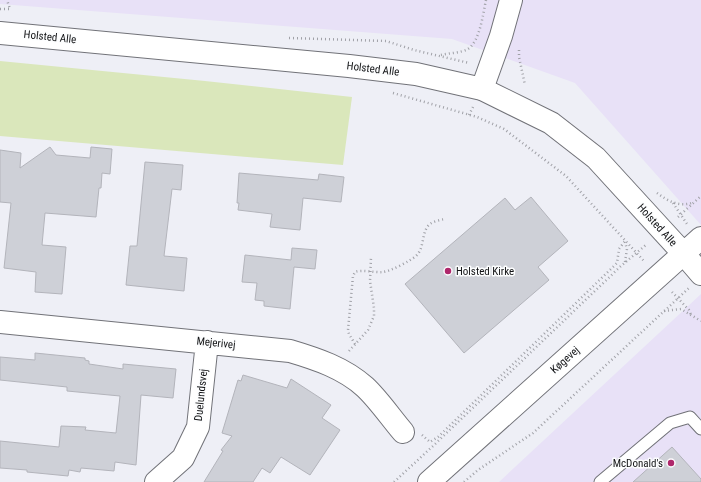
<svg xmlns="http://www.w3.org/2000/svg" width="701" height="482" font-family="'Roboto Condensed',sans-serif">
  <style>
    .commercial { fill: #e8e1f7 }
    .green { fill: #dae7bb }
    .building { fill: #ced0d7; stroke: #b3b4bb }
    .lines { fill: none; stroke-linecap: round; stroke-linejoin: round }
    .service-casing { stroke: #717278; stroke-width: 13 }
    .minor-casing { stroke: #717278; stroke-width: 24 }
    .tertiary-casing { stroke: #717278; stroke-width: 24 }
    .path { stroke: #a0a1a7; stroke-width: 2.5; stroke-dasharray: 1 3; stroke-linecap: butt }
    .service { stroke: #fff; stroke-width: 11 }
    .minor { stroke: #fff; stroke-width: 22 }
    .tertiary { stroke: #fff; stroke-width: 22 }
    .poi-dot { fill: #af276b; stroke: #fcfdfe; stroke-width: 1.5 }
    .labels { text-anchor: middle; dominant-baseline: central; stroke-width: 3; stroke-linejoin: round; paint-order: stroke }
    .street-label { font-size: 11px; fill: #121315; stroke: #fcfdfe }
    .poi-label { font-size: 11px; fill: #121315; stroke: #fcfdfe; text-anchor: start }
  </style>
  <rect width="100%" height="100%" fill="#eeeff6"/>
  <!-- commercial -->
  <path class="commercial" d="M0,0H701V225L575,83L452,39L0,4Z
    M701,294V482H499Z"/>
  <!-- green -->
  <path class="green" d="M0,61L205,81L352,97L343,165L0,136Z"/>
  <!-- building -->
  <path class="building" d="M50,147L56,155L90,158L91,147L112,149L110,174L102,173L101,188H99L96,217L45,213L42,245L66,247L62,294L35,292L36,272L4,268L11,203L0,202V150L21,153L20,168Z
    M145,162L183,165L181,190L172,189L164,256L187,258L184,291L126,285L130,246H137Z
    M239,173L318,180L319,174L344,177L341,202L303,198L300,230L270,227L272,214L238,210L239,203H237Z
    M531,197L568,241L538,267L549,280L464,353L405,284L505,198L515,210Z
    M292,248L317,250L315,269L294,267L290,309L264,306V301L255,300L257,283L242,282L245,255L291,260Z
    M35,353L85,358V360L89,361V364L123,369V364L176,369L173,398L141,395L136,465L115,462L114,471L81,468L80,472L69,470L68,476L27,472V470L0,468V441L59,447L61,426L86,427L85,430L116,433L120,396L67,391V387L0,380V357L35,360Z
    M243,375L287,388L291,379L331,405L322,418L340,430L310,475L281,457L270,473L262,468L253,482H204L223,451L221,450L232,436L222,433L238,380L241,381Z
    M672,447L701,479V482H633Z"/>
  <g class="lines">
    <!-- service casing -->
    <g class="service-casing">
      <path id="service" d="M600,482L670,423L690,417L701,429"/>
    </g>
    <!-- minor casing -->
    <g class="minor-casing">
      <path id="minor" d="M482,89L501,36L511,0
        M683,253L701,274
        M0,322L290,351C317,359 344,368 365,387C378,399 391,418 403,432
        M156,482L183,458L198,427L207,342"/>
    </g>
    <!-- tertiary casing -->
    <g class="tertiary-casing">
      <path id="tertiary" d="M0,33L349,66L416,74L482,89L551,123L596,158L683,253
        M429,482L701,238"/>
    </g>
    <!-- path -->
    <path class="path" d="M0,9H10L7,0
      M289,38L386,41L414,50L469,63
      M519,50V57L525,85
      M441,55C449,53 461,53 468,49C480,41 483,14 486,0
      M393,93L477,117L504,129L566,176L644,261
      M469,115L473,107
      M657,193C668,201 680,208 694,202
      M673,203L687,224
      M678,217L701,196
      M625,262L627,249L625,242
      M672,292L689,310L691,315
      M664,311L681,309L701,321
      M355,344L349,334L348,330L353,276L355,272C363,269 374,273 383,272C391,271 410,261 416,256C425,248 421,231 430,224C434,221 440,220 445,219
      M349,351L368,330L374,316V308L370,281L371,257
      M422,435L430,442L438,437L615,265L617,263L619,249L625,241
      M394,482L433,446L621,266L647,244
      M464,482L478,470L533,433L689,288"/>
    <!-- service -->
    <use href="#service" class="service"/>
    <!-- minor -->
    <use href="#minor" class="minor"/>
    <!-- tertiary -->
    <use href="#tertiary" class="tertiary"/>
  </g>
  <!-- markers -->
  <g class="poi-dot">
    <circle cx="448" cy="271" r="4"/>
    <circle cx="671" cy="463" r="4"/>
  </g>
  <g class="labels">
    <!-- street labels -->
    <g class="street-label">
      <text transform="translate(50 37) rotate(6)">Holsted Alle</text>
      <text transform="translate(373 69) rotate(7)">Holsted Alle</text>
      <text transform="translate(657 225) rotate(48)">Holsted Alle</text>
      <text transform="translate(216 343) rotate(6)">Mejerivej</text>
      <text transform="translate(565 360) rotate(-42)">Køgevej</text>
      <text transform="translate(201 395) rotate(-84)">Duelundsvej</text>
    </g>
    <!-- poi labels -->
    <g class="poi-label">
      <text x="456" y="271">Holsted Kirke</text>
      <text x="663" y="463" text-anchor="end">McDonald's</text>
    </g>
  </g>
</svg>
